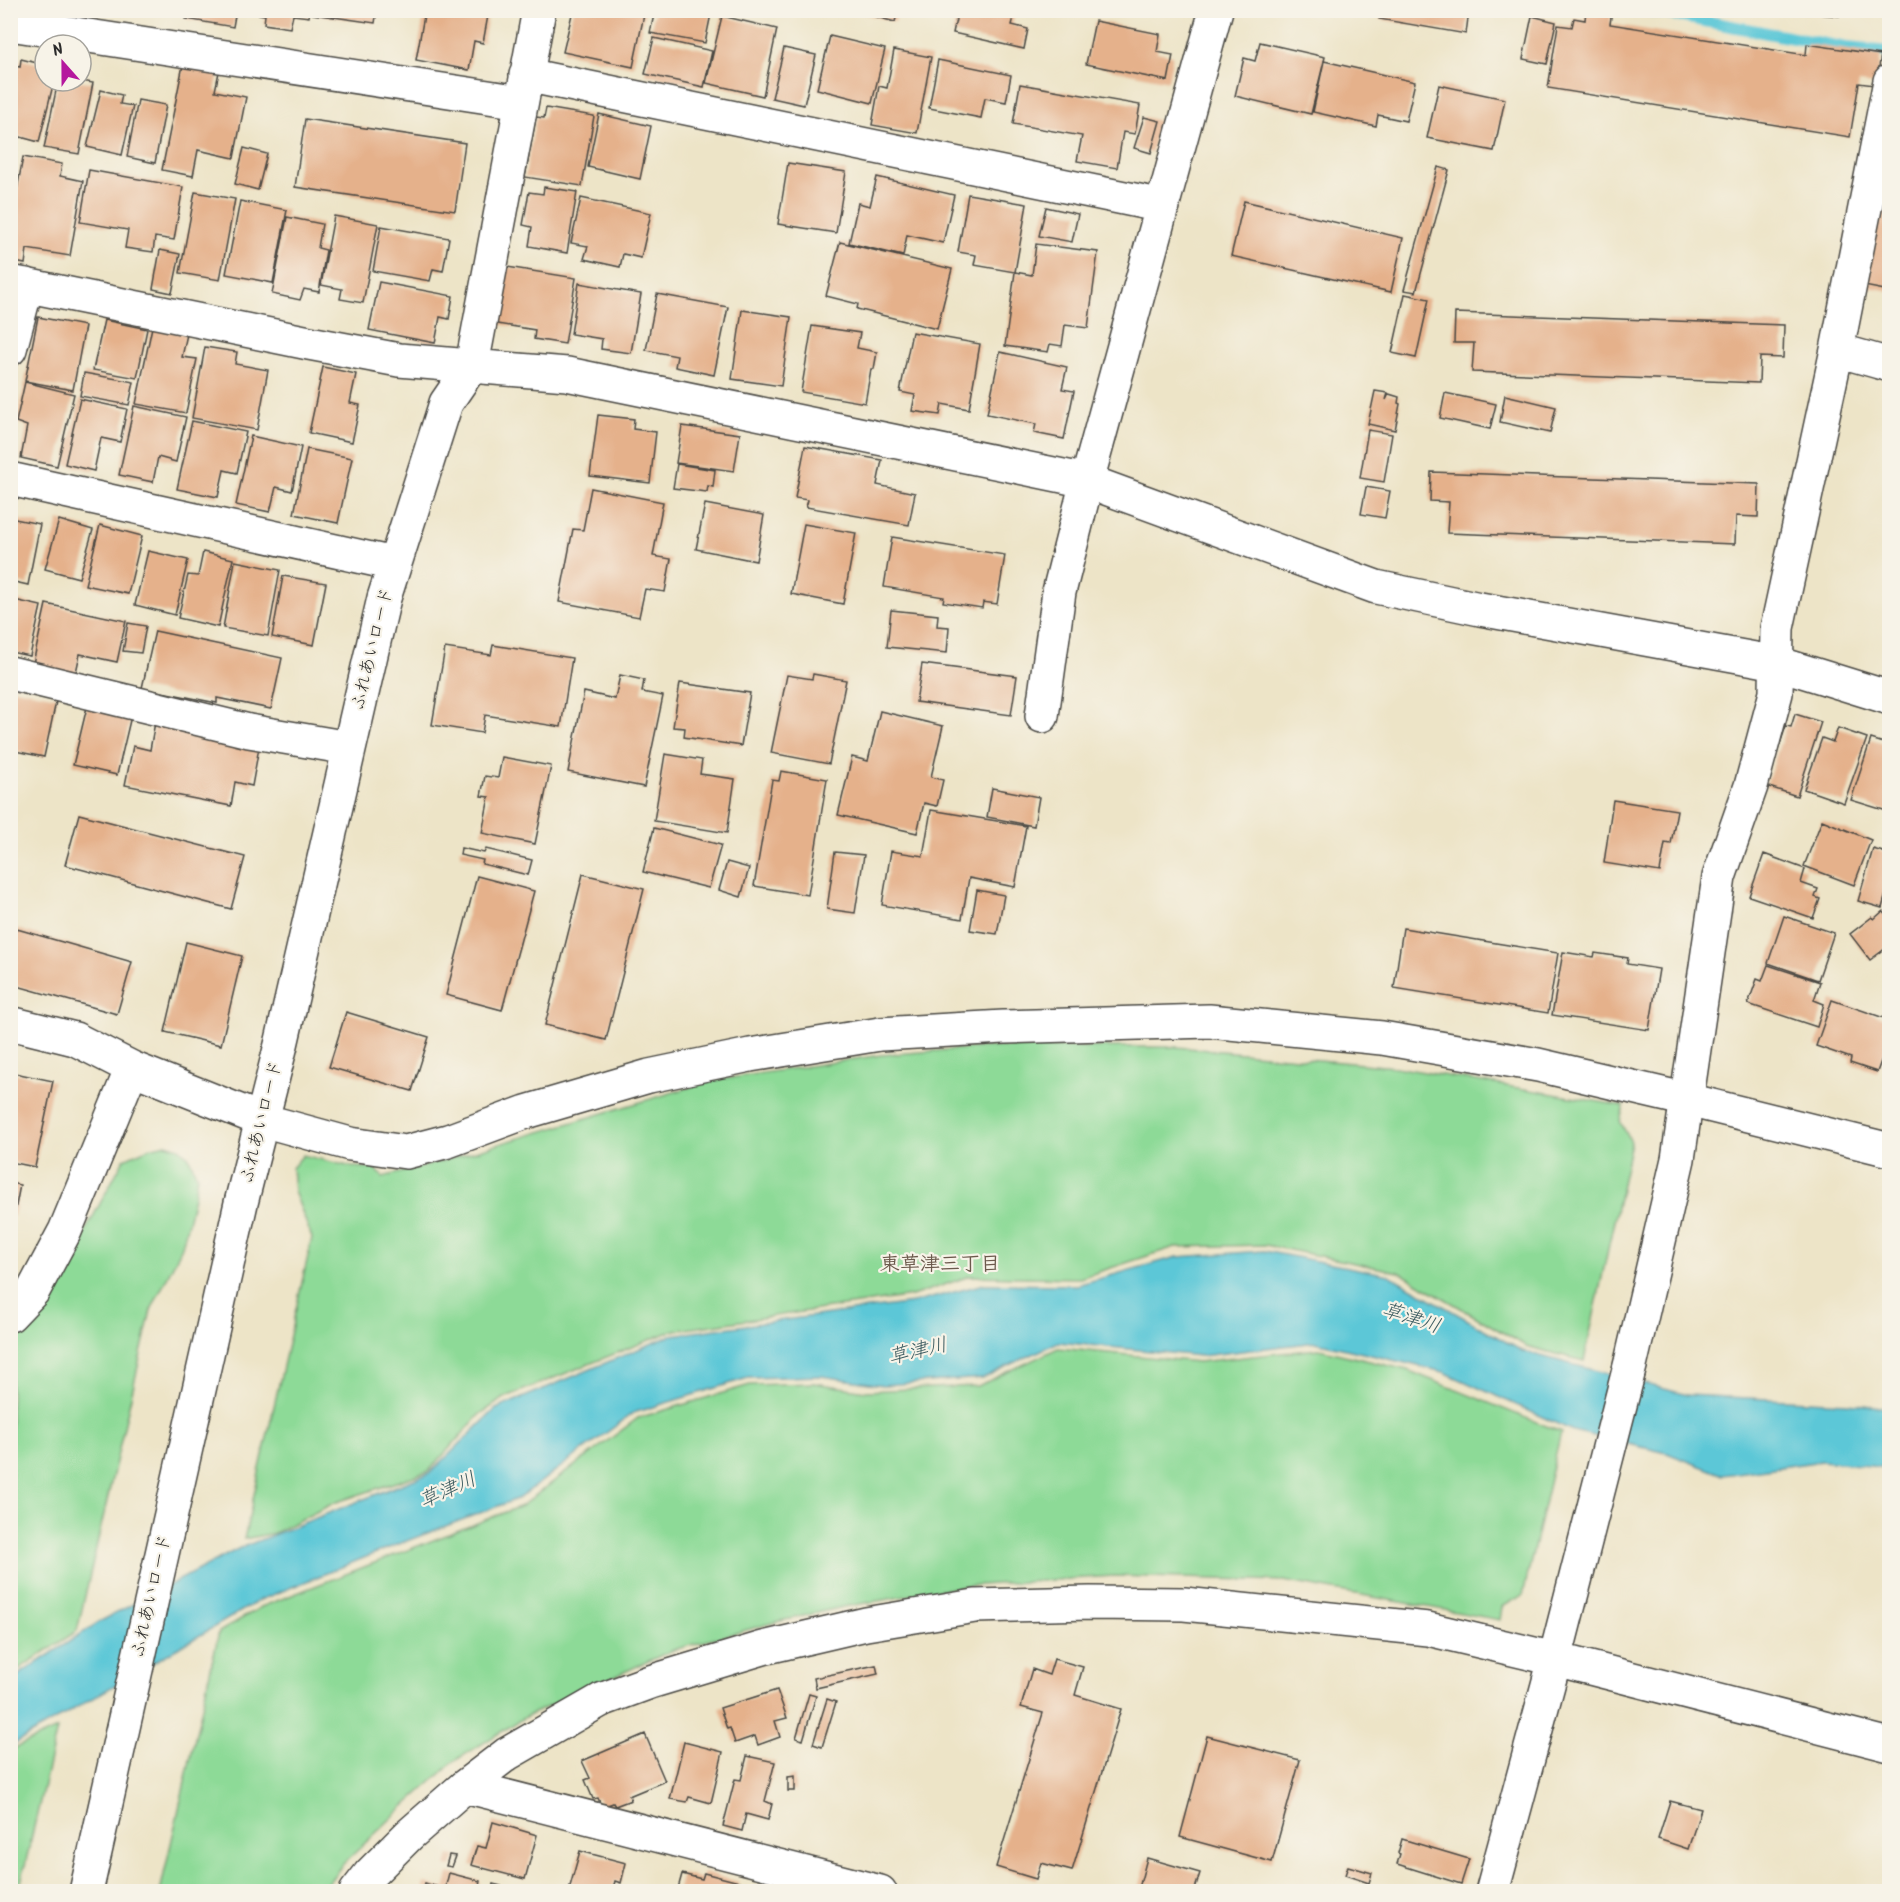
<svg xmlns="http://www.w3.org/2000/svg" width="1900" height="1902" font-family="Kalam,'Klee One',sans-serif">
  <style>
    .green { fill: #8dda97; stroke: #5c8261; stroke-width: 1.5 }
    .water { fill: #5cc7d7; stroke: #447981; stroke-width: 1.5 }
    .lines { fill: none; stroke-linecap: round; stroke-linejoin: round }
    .stream { stroke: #5cc7d7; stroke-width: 12 }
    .building { fill: #e5b18b }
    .minor-casing { stroke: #484742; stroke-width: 36 }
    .minor { stroke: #fff; stroke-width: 33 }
    .labels { text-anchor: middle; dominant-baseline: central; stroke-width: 4.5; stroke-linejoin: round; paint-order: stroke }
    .street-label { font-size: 18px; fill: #2b2b2b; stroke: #f7f3e8 }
    .neighbourhood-label { font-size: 20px; font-weight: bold; fill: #6c5a4d; stroke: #f7f3e8 }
    .water-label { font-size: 20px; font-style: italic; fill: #3a5a5f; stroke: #f7f3e8 }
  </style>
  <rect width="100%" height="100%" fill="#f7f3e8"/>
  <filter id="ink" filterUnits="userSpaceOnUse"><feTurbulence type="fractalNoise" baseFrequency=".0167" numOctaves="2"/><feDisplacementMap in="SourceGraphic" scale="12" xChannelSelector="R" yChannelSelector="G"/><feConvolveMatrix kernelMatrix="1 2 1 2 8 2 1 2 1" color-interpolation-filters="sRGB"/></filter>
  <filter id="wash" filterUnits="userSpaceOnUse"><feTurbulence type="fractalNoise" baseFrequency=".008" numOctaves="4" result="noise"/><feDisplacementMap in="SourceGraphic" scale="24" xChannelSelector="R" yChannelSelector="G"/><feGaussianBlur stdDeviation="1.35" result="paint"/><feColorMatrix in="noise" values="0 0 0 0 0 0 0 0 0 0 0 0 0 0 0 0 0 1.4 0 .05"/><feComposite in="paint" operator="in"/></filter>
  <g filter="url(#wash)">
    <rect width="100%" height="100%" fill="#ede4c7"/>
    <!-- green -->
    <path class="green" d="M987,1047H1177L1395,1067L1624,1106L1620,1121L1631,1142L1584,1361L1526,1346L1399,1272L1265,1245L1175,1247L1080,1278L970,1276L912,1296L672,1331L506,1397L480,1414L429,1471L334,1503L274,1533L244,1539L312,1238L294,1191L292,1168L303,1155L352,1167L375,1168L383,1177L422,1167L711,1081L881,1055Z
      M166,1144L179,1148L188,1156L197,1175L194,1197L182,1247L151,1310L77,1631L11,1674V1345L54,1289L124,1159L149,1148Z
      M1058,1348L1198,1362L1319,1349L1407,1370L1561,1432L1523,1595L1502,1607L1500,1620L1284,1581L1114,1576L965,1586L843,1607L776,1622L673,1650L525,1717L456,1760L399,1811L342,1865L322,1891L160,1892L219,1632L261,1607L521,1506L638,1418L750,1385L814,1383L866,1391L978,1386Z
      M57,1729L19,1891H11V1754L12,1749Z"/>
    <!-- water -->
    <path class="water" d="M1264,1251L1389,1275L1522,1351L1687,1395L1847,1403L1889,1408V1468L1822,1461L1723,1475L1667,1453L1573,1431L1444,1372L1316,1342L1201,1356L1058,1342L983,1378L883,1385L821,1376L748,1378L633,1413L519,1498L391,1547L260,1600L11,1746V1680L99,1622L240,1548L430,1473L496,1409L672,1335L913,1303L984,1284L1077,1285L1177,1257Z"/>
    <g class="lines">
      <!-- stream -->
      <path class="stream" d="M1647,10L1846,48L1890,52"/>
    </g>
    <g id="blocks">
      <!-- building -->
      <path class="building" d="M35,10H72L71,15L57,11L56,16Z
        M187,10H236L233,27L186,19Z
        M243,10H310L309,17L293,15L290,28L264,24L265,15L243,12Z
        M313,10H377L375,23L313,14Z
        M425,10H489L483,43L474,41L469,70L416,60Z
        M573,10H645L633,67L563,52Z
        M655,10H689L711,14L705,43L650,33Z
        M851,10H898L895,22Z
        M958,10H1016L1012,25L1028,29L1024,49L953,33Z
        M1380,10H1469L1466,34L1379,19Z
        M1586,10L1612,11L1610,24L1806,55L1807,44L1881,55L1877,79L1874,85L1859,83L1850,137L1548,88L1558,25L1572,27L1574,18L1585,20Z
        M1796,10H1839V16L1796,12Z
        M722,16L777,29L763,96L706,83Z
        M1532,16L1556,22L1547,64L1523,59Z
        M1095,21L1160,34L1157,52L1173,55L1168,81L1086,64Z
        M830,36L885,49L872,103L817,89Z
        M654,38L712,51L704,87L645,74Z
        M1260,42L1325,57L1311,114L1235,96L1244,58L1255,61Z
        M784,48L816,55L804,105L772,98Z
        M894,50L931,57L917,133L872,125L879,86L887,88Z
        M21,59L45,65V81H54L39,142L13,135L15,129L10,128V65L20,67Z
        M938,60L1011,75L1006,102L985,98L981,118L929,108Z
        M1324,61L1415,82L1406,121L1378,115L1376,126L1313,112Z
        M183,65L219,72L215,91L246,97L234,158L198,150L193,176L162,170Z
        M58,81H82L93,83L79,154L44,148Z
        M1020,84L1140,105L1135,134L1123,132L1117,168L1077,161L1082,136L1013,124Z
        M1439,85L1505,99L1494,151L1427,138Z
        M101,90L122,95L120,104L133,106L122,155L87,147Z
        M138,100L166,105L155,163L127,157Z
        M546,108L594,116L582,186L525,177L536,117L544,118Z
        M599,114L651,126L640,179L588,167Z
        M1144,117L1160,121L1151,153L1134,148Z
        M305,119L465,143L455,211L295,187Z
        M244,148L267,154L258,190L235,184Z
        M23,157L62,164L60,176L83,181L70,256L27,249L25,264L10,261V228Z
        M788,163L846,172L836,233L778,224Z
        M1438,167L1449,170L1416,292L1404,290Z
        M89,170L183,187L174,240L155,237L153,252L125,248L128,230L80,222Z
        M877,177L954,195L943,243L907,235L903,256L849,243L858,203L870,206Z
        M544,187L577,192L567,253L529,246L532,227L523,225L529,192L543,194Z
        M1882,187L1890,188V291L1864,286Z
        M195,192L235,199L220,280L180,273Z
        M968,194L1027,204L1015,272L1032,275L1036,244L1098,252L1088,328L1065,325L1062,346L1050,344L1048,352L1005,346L1015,272L974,265L976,255L958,252Z
        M581,198L651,213L641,258L623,254L620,267L584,259L588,246L571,243Z
        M240,201L287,210L273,283L226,274Z
        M1244,201L1403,238L1391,292L1231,256Z
        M1046,207L1078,214L1072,242L1039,236Z
        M334,216L378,224L363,303L340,299L342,289L321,285Z
        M287,217L322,224L318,248L326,250L319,292L304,289L300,300L272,294Z
        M381,226L449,238L443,271L433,269L430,281L373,271Z
        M840,242L952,269L937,329L857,309L858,304L826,296Z
        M160,250L180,254L172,293L153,289Z
        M501,266L576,278L565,344L534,339L535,330L491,323Z
        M379,282L453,296L449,319L440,317L435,343L369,330Z
        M579,283L641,294L631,353L601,349L602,339L571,334Z
        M657,294L728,307L714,375L675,367L677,356L646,350Z
        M1405,294L1429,299L1416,358L1392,353Z
        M742,310L791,317L781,386L732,379Z
        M1455,313L1784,325L1783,358L1760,357L1759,383L1472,372L1474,343H1454Z
        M38,317L85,326L73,390L25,381Z
        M104,320L147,329L137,378L93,370Z
        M812,326L860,333L857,348L877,352L874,369H871L865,403L801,392Z
        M152,327L187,334L182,357L197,359L186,413L136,404Z
        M912,332L980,344L969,409L942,404L940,415L912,411L915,395L900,392Z
        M205,347L237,352L235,364L268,370L257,430L192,418Z
        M1000,352L1067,367L1062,389L1074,391L1064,439L1034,433L1036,424L987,414Z
        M323,367L356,374L350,403L360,405L352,442L309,433Z
        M84,373L134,382L129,405L80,396Z
        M25,382L74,394L57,466L21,458L27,426L16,422Z
        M1375,391L1388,393L1386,400L1389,394L1399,397L1398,403L1400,404L1395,430L1368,424Z
        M1445,393L1496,404L1490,429L1440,418Z
        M1505,395L1556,407L1550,433L1500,422Z
        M80,399L127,409L120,442L101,438L94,471L65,464Z
        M134,406L186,417L176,462L158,457L153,482L119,475Z
        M598,415L634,419L633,429L656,432L650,483L590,476Z
        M192,421L246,432L237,473L224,470L218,497L177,489Z
        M682,426L740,434L734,471L676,463Z
        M1368,430L1392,434L1384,482L1360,478Z
        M251,436L301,447L292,491L276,487L270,512L236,505Z
        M805,446L882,460L877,485L915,493L909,525L806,507L808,500L795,498Z
        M307,449L352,458L338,523L294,514Z
        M677,464L715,470L713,487L708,486L707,492L673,488Z
        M1431,472L1759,484L1758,517L1736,516L1735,544L1447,533L1449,502L1430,501Z
        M1366,487L1390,491L1385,518L1361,514Z
        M591,488L663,502L653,556L671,559L665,592L645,589L639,617L559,602L573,529L583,530Z
        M705,504L764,515L756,561L696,549Z
        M10,518L40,524L28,585L10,581Z
        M59,520L93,530L79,578L45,569Z
        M804,524L856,533L843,604L791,594Z
        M100,525L142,536L128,594L85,585Z
        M892,537L1005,555L997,604L983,602L982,608L943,602L944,597L884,587Z
        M148,551L188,560L175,615L135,605Z
        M203,552L233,559L218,627L178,618L188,575L198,576Z
        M235,561L280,570L268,636L223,628Z
        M283,576L326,583L314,645L272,637Z
        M10,599L41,606L30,656L10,652Z
        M46,604L126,621L117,662L80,654L75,677L32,668Z
        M891,610L938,615L937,626L949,627L947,653L887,647Z
        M128,623L146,626L141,653L123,651Z
        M155,631L282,658L271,709L217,698V703L142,688Z
        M493,645L572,658L561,727L485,715L482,733L432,725L445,648L491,655Z
        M922,664L1017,676L1011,715L916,702Z
        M813,674L846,680L829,764L771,753L787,675L812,679Z
        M620,675L644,680L642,692L663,696L644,787L568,772L584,692L615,699Z
        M680,683L750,693L741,746L684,737L685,728L673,727Z
        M10,688L57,697L44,757L10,750Z
        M87,707L131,716L117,775L73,765Z
        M880,711L943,726L931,777L943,780L937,806L924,803L917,833L838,815L852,757L868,761Z
        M1795,714L1821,722L1797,796L1766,786L1786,726L1791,727Z
        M155,722L260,742L252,786L235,782L231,806L125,785L133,746L150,750Z
        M1838,728L1867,738L1844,803L1804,789L1822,738L1833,742Z
        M1871,739L1890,745V812L1851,800Z
        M665,754L702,760L700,774L735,779L727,833L654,821Z
        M502,757L551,766L535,844L482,833L489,797L481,796L485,776L498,778Z
        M781,771L827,779L808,895L754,886L772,780L779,781Z
        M992,788L1039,797L1034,826L987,817Z
        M1613,800L1677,810L1671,844L1665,843L1660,872L1604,863Z
        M931,810L1026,826L1015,887L969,878L962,919L882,905L891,851L923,856Z
        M79,814L245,857L231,909L65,865Z
        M1822,820L1871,840L1854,885L1804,866Z
        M654,828L721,845L709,888L643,872Z
        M461,848L484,853L486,849L532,860L528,875L482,864L483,860L460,855Z
        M1873,849L1890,854V895L1886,894L1882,908L1858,901Z
        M835,852L864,855L855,913L827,909Z
        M1764,854L1805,869L1801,883L1818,889L1815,897L1820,899L1813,918L1749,896Z
        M727,862L749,868L741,897L719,890Z
        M583,874L644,889L606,1040L545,1025Z
        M477,876L534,891L502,1010L446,995Z
        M977,890L1004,895L997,934L970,930Z
        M1883,911L1890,919V945L1870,960L1850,934L1872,917L1874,919Z
        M1784,916L1834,933L1818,980L1768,963Z
        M10,927L132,962L117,1014L10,984Z
        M1403,928L1558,953L1548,1013L1394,988Z
        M186,942L242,956L221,1045L165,1032Z
        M1563,952L1594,957L1595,953L1628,958L1627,964L1659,969L1649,1030L1552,1015Z
        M1768,965L1820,982L1814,1000L1824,1004L1817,1027L1748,1004L1757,979L1762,981Z
        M1832,1000L1890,1020V1037L1877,1072L1850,1063L1851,1058L1816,1046Z
        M346,1012L429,1037L412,1091L329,1067Z
        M10,1072L53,1081L35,1167L10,1162Z
        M10,1183L20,1185L14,1216L10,1215Z
        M1054,1659L1083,1667L1075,1695L1121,1709L1072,1871L1041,1863L1036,1879L996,1867L1043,1713L1021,1707L1032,1669L1049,1675Z
        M876,1665L878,1674L816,1688L814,1678Z
        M777,1690L787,1718L775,1721L780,1737L758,1745L755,1736L735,1743L730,1728L727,1729L720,1708Z
        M809,1694L816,1696L803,1740L796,1738Z
        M827,1699L836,1702L822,1747L813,1744Z
        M645,1734L665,1781L629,1796L631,1800L615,1806L613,1803L602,1807L598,1798L593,1799L585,1780L590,1778L582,1761Z
        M1207,1736L1300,1760L1272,1862L1180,1837Z
        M684,1742L723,1752L711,1803L689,1797L687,1802L670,1799Z
        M747,1756L775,1762L765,1801L772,1804L768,1820L746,1814L742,1831L723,1826L735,1779L741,1780Z
        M795,1776V1791H788V1777Z
        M1670,1801L1701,1809L1688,1849L1658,1839Z
        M493,1822L537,1835L525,1879L471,1865L477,1846L486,1848Z
        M1402,1839L1469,1859L1461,1884L1397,1864L1400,1854L1398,1853Z
        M580,1851L626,1863L621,1883L615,1881L612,1892H576L569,1890Z
        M449,1855L456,1856L452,1867L446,1866Z
        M1147,1858L1200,1873L1194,1892H1138Z
        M1348,1866L1372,1873L1369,1883L1345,1875Z
        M449,1873L480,1881L478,1892H423L425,1883L445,1889Z
        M704,1873L739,1882L736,1892H677L682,1874L702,1879Z
        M493,1884L521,1891V1892H491Z"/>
    </g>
  </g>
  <g filter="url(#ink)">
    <use href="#blocks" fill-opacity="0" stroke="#484742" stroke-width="1.5"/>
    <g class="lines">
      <!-- minor casing -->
      <g class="minor-casing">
        <path id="minor" d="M10,24L521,102
          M526,75L1163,206
          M10,282L309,343L399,360L567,374L1087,481L1376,587L1480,609L1777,663L1890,698
          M10,349L27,285
          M1837,350L1890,365
          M10,479L394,564
          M10,673L249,731L349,748
          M1042,716L1059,592L1087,481L1216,10
          M10,1023L75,1039L132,1068L262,1120L350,1144L406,1152L448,1141L526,1112L649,1076L750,1055L880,1034L1004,1027L1209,1021L1382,1038L1538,1065L1688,1100L1890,1150
          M10,1315L33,1291L65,1231L132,1068
          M465,1786L880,1892
          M86,1892L241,1203L281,1045L384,598L446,403L472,365L539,10
          M356,1892L370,1874L409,1835L465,1786L507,1754L601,1700L650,1682L763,1648L866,1624L975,1606L1090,1603L1184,1604L1428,1629L1555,1659L1890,1745
          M1492,1892L1555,1659L1631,1362L1678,1159L1719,877L1751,786L1776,693L1777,628L1837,350L1890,81"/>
      </g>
      <!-- minor -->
      <use href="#minor" class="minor"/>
    </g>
  </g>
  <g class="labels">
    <!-- street labels -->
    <g class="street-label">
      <text transform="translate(373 649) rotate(-76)">ふれあいロード</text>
      <text transform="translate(262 1122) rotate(-76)">ふれあいロード</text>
      <text transform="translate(152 1596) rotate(-77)">ふれあいロード</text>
    </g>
    <!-- neighbourhood labels -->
    <g class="neighbourhood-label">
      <text x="940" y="1265">東草津三丁目</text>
    </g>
    <!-- water labels -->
    <g class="water-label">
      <text transform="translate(1411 1319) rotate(18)">草津川</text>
      <text transform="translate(918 1352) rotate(-13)">草津川</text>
      <text transform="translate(448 1491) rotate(-24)">草津川</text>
    </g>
  </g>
  <!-- margin -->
  <rect width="1900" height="1902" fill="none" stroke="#f7f3e8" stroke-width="36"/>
  <!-- north arrow -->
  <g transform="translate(63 63) rotate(339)"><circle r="28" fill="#f7f3e8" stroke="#a5a39c" stroke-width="1.5"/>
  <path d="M0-4.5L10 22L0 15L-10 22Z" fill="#b5179e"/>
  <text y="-9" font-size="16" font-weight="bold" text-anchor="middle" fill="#2b2b2b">N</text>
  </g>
</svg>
